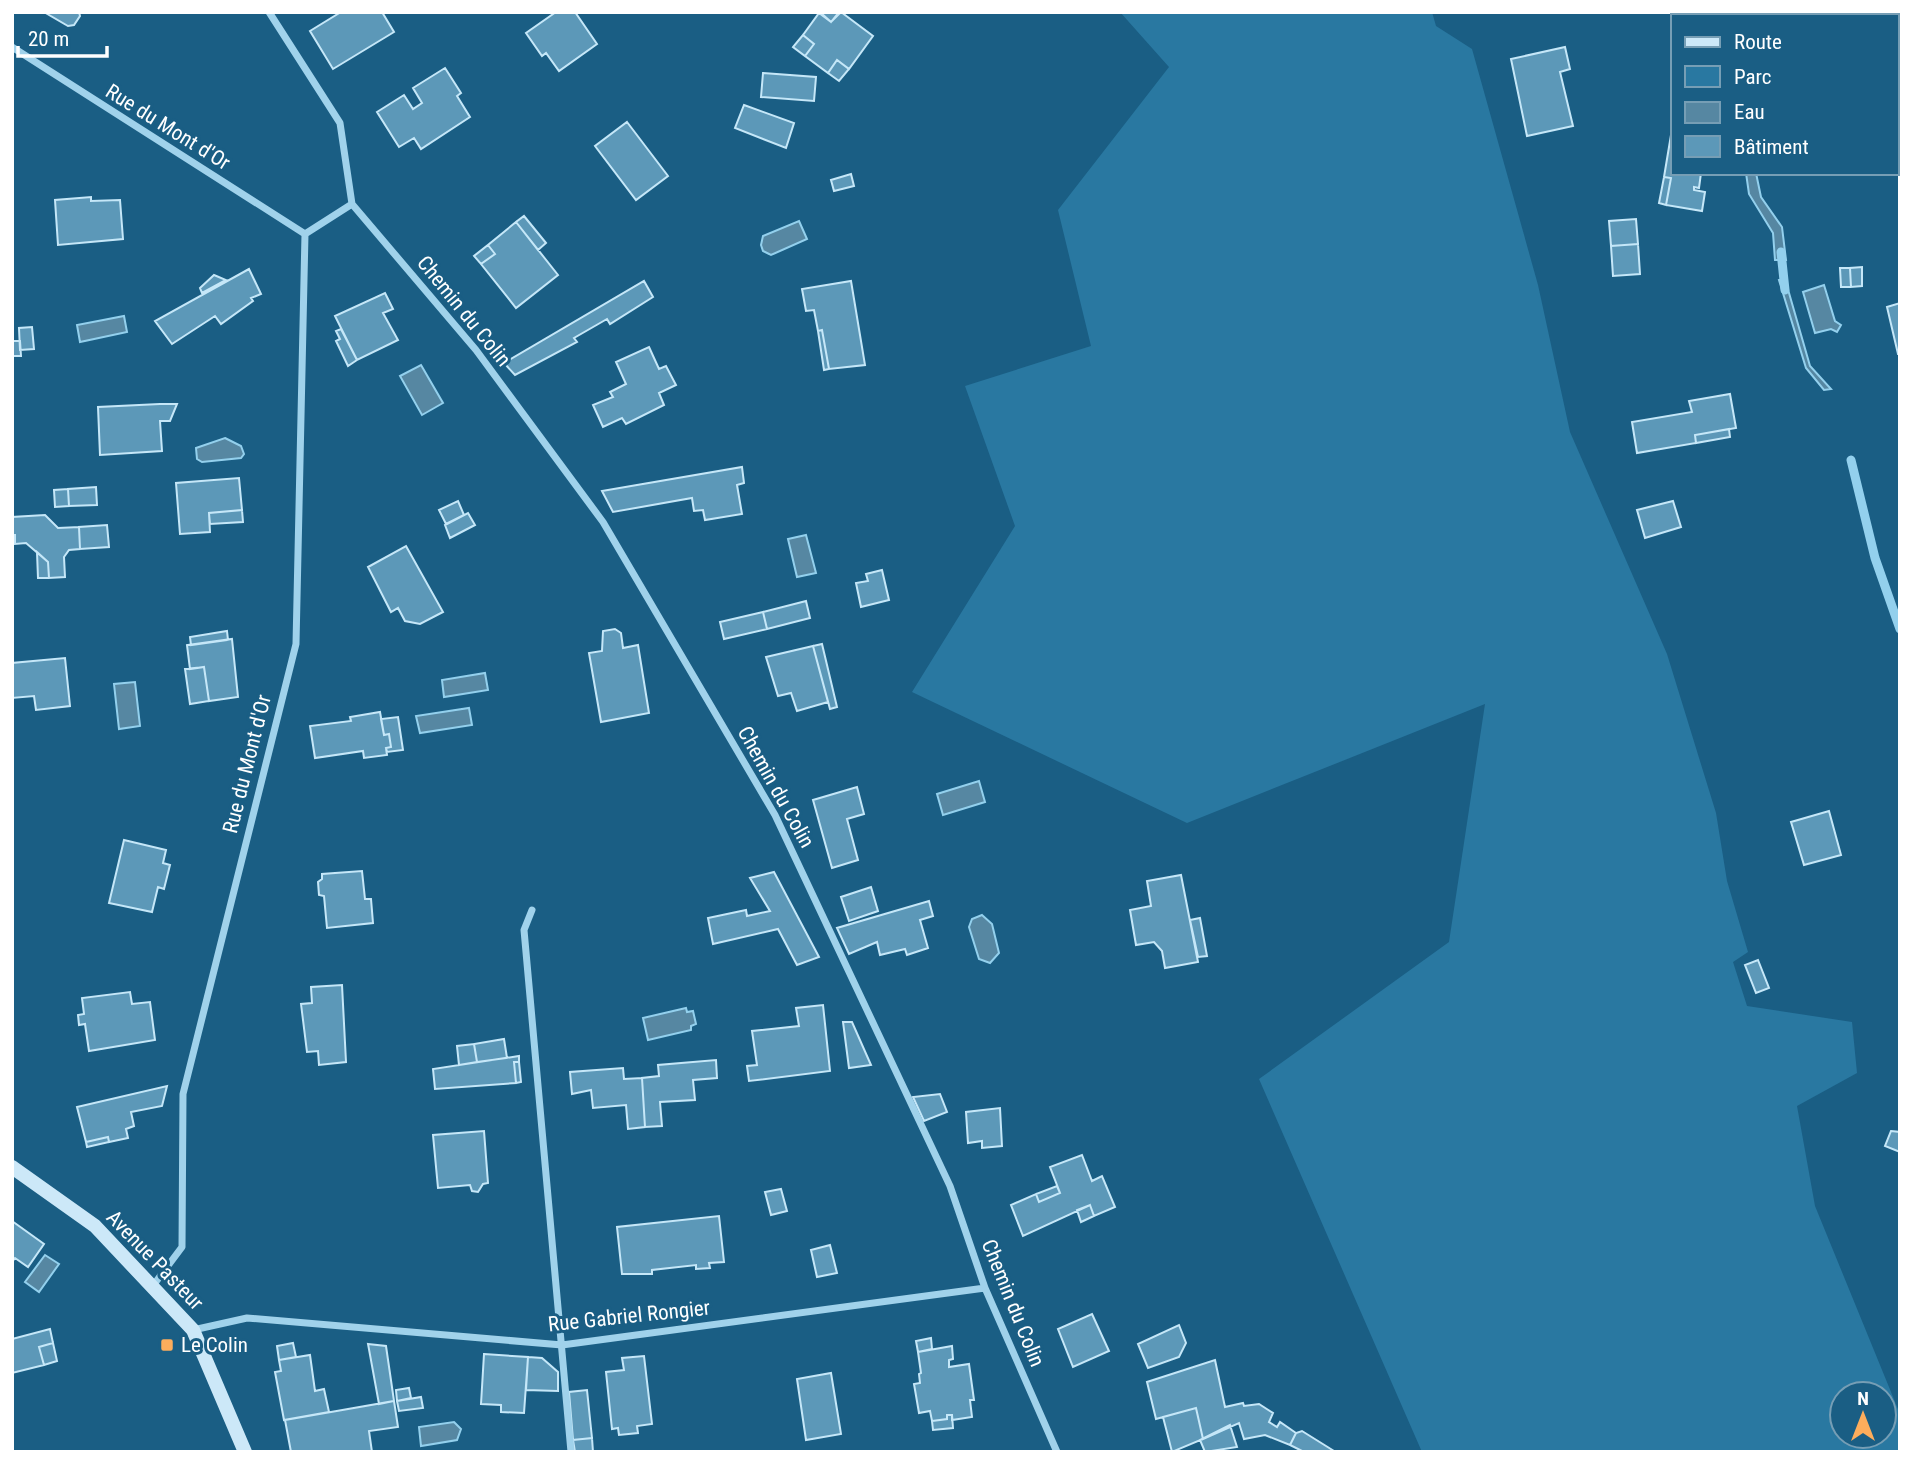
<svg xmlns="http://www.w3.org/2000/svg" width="1912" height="1464" font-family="'Roboto Condensed',sans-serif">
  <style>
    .green { fill: #2978a1; fill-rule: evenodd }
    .water { fill: #5687a2; stroke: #93d0ed; stroke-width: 2 }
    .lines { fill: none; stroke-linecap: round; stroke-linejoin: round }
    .stream { stroke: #93d0ed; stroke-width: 9 }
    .building { fill: #5c98b8; stroke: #c5e7f8; stroke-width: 2 }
    .minor { stroke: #a0d2eb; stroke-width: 7 }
    .secondary { stroke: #cce8f8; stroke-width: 14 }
    .poi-dot { fill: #fdad5c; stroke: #1a5e84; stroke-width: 2.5 }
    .labels { text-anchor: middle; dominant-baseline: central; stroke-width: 6; stroke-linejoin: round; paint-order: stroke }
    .street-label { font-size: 21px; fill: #fff; stroke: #1a5e84 }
    .poi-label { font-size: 21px; fill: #fff; stroke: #1a5e84; text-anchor: start }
  </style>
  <rect width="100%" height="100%" fill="#1a5e84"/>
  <!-- green -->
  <path class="green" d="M1120,12H1432L1436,26L1472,49L1538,285L1570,432L1667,654L1716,813L1727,881L1748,952L1733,962L1747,1006L1852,1022L1857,1073L1797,1106L1815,1206L1900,1414V1452H1422L1259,1079L1449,942L1485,704L1187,823L912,692L1015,526L965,386L1091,346L1058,210L1169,67ZM1842,1394H1884V1436H1842Z"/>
  <!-- water -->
  <path class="water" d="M1746,173H1756L1761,197L1782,227L1786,260H1775L1773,233L1749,194Z
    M799,221L807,239L771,255L763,251L761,245L763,236Z
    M1785,279L1810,366L1831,389L1824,390L1806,368L1779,280Z
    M1824,285L1835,321L1841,325L1837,332L1831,329L1815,333L1803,292Z
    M124,316L127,332L80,342L77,325Z
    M421,365L443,403L422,415L400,376Z
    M225,438L241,446L244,454L241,458L202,462L197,459L196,448Z
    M806,535L816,573L797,577L788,539Z
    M485,673L488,690L444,697L442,680Z
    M135,682L140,726L119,729L114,684Z
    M469,708L472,725L420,733L416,716Z
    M979,781L985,802L943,815L937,794Z
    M982,915L992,924L999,953L990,963L979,959L969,927L972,919Z
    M686,1008L687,1012L693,1011L696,1024L691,1026V1030L648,1040L643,1018Z
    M45,1255L59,1264L39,1292L25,1282Z
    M454,1422L461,1429L457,1440L421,1446L419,1427Z"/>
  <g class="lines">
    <!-- stream -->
    <path class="stream" d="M1781,252L1785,290
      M1851,460L1875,558L1900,629"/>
  </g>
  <!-- building -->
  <path class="building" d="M44,12H79L80,16L74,25L68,26Z
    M341,12H382L394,32L333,69L310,31Z
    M556,12H575L597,44L559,71L546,53L542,56L526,33Z
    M820,12H839L831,22Z
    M841,12L873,36L849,69L837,60L828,73L805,56L814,44L803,35L819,13L831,22Z
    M1876,12L1877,16H1828L1827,13Z
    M803,35L814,44L805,56L793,47Z
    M1565,47L1570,69L1560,72L1573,126L1527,136L1511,59Z
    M837,60L849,69L839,81L828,73Z
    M445,68L461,93L457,96L470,117L421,149L414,138L399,147L377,112L404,95L413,109L422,103L413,88Z
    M763,73L816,77L814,101L761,97Z
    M744,105L794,123L786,148L735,128Z
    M627,122L668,176L636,200L595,146Z
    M1671,135L1672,173H1701L1699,188L1694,187V190L1705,192L1702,211L1666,205L1671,178L1664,177Z
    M851,174L854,186L834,191L831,180Z
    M1664,177L1671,178L1666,205L1659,203Z
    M91,197V201L120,200L123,239L58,245L55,200Z
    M524,216L546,243L538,250L516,222Z
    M1636,219L1638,244L1611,246L1609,221Z
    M516,222L558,275L516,308L481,264L495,254L488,245Z
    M1638,244L1640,274L1613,276L1611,246Z
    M488,245L495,254L481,264L474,256Z
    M1862,267V286L1851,287L1850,268Z
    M1840,268H1850L1851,287H1841Z
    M249,269L261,294L251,298L253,301L221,324L215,316L172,344L155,321Z
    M214,275L226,280L202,293L200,288Z
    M644,281L653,297L610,324L607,319L574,338L577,342L515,375L504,363Z
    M851,281L865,365L829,369L822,330L818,331L814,310L806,311L802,289Z
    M385,293L393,309L383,313L398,340L357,360L335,316Z
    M1900,303V354H1898L1887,307Z
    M32,327L34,349L20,350L19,328Z
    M341,329L357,360L348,366L336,341L340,339L336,331Z
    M822,330L829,369L824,370L818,331Z
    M12,341H20L21,356H12Z
    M649,347L659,369L666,366L676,385L659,393L664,405L626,424L622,418L603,427L593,405L613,397L610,392L626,384L616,362Z
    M1730,394L1736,428L1695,435L1696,443L1637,453L1632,422L1692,412L1689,401Z
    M160,404H177L170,421H160L162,451L100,455L98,407Z
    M1729,429L1730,437L1696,443L1695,435Z
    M742,467L744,483L737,485L742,514L705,520L703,510L694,511L692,498L613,512L602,491Z
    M239,478L242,510L209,513L210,532L180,534L176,483Z
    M96,487L97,505L69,506L68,489Z
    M68,489L69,506L55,507L54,490Z
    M458,501L464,515L446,524L439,510Z
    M1673,501L1681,527L1645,538L1637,510Z
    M242,510L243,522L210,524L209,513Z
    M468,513L475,525L450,538L445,525Z
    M45,515L58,528L79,527L80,549L69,550L64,557L65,577L49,578L48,562L26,543L15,544V535H12V517Z
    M107,525L109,547L80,549L79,527Z
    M406,546L443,612L420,624L405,621L398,608L391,612L368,567Z
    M37,552L48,562L49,578H38Z
    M882,570L889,600L861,607L856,583L868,581L866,574Z
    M806,601L810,618L767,629L763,612Z
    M763,612L767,629L724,639L720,622Z
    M615,629L621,633L623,648L638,645L649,713L601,722L589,653L602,651L603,631Z
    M227,631L228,640L191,645L190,637Z
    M232,639L238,697L209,701L204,667L190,669L187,645Z
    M822,644L837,707L830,709L813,646Z
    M813,646L828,702L797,711L791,693L778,696L766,657Z
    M65,658L70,706L36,710L34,696L12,698V663Z
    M204,667L209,701L190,704L185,669Z
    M380,712L384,735L389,734L391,747L386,748L387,755L364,758L363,751L315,758L310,726L351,721L350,717Z
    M398,717L403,750L387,752L386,748L391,747L389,734L384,735L381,719Z
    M857,787L864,814L847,819L858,860L832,868L813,800Z
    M1829,811L1841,855L1804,865L1791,822Z
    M124,840L166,850L163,863L170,865L164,889L158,887L152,912L109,903Z
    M362,871L365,899H371L373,923L327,928L324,896L319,895L318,882L322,879V874Z
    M774,872L819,957L797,965L778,929L713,944L708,918L746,910L747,916L770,911L750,878Z
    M1181,875L1198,962L1165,968L1162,951L1154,942L1136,945L1130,910L1151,906L1147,881Z
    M871,887L878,911L849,921L841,897Z
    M929,901L933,916L920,920L928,948L907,955L905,949L880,955L877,942L849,954L837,928Z
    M1200,918L1207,956L1198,957L1190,920Z
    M1758,960L1769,988L1756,993L1745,965Z
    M342,985L346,1062L319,1065L318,1051L307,1052L301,1004L312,1003L311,987Z
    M130,992L132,1004L150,1002L155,1040L89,1051L85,1024L79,1025L78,1015L84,1014L82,998Z
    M823,1005L830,1071L749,1081L747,1066L757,1065L752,1031L799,1026L796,1008Z
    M843,1022H852L871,1065L849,1068Z
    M504,1039L507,1058L477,1062L474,1044Z
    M474,1044L477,1062L459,1065L457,1046Z
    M519,1056V1062H514L516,1083L435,1089L433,1069Z
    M716,1060L717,1078L693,1080L695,1100L660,1102L662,1126L645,1127L642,1078L659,1076L658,1065Z
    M514,1062H519L521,1082L516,1083Z
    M623,1068L624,1079L642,1078L645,1127L628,1129L626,1105L593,1108L591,1090L572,1094L570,1072Z
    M167,1086L162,1106L131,1112L134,1126L126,1129L128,1138L109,1142L108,1137L86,1142L77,1107Z
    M940,1094L947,1112L924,1121L913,1097Z
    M1000,1108L1002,1146L982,1148V1141L968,1143L966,1112Z
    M484,1131L488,1183L483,1184L478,1192L472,1191L470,1185L438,1188L433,1135Z
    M1891,1131L1900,1132V1152L1885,1146Z
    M108,1137L109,1142L87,1147L86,1142Z
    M1082,1155L1092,1181L1102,1176L1115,1207L1094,1216L1090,1205L1023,1236L1011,1205L1036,1194L1039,1202L1060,1193L1050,1167Z
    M1057,1186L1060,1193L1039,1202L1036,1194Z
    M781,1189L787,1211L771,1215L765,1192Z
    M1090,1205L1094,1216L1081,1222L1077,1210Z
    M719,1216L724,1262L709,1263L710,1268L696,1269V1265L652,1270V1274H622L617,1227Z
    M12,1221L44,1244L28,1267L15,1258L12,1262Z
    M830,1245L837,1273L817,1277L811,1250Z
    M1092,1314L1109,1351L1073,1367L1058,1329Z
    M1179,1325L1186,1343L1179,1357L1148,1368L1138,1344Z
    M50,1329L53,1343L39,1347L44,1365L12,1373V1339Z
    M931,1338L932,1349L918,1352L916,1341Z
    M53,1343L57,1361L44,1365L39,1347Z
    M293,1343L296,1357L279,1360L277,1346Z
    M368,1344L386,1346L394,1401L379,1404Z
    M952,1346L953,1359L949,1360V1367L969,1364L974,1400H970L972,1417L952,1420V1415H947V1419L932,1421L930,1411L919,1413L914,1384L920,1383L919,1374L921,1373L918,1352Z
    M484,1354L528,1357L524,1413L501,1412V1405L481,1404Z
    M310,1355L315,1391L324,1389L329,1412L284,1420L275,1372L281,1371L279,1360Z
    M644,1356L652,1424L637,1426L638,1433L619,1435L618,1428L612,1429L606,1372L624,1370L622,1358Z
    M528,1357L542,1358L558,1372V1391L526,1390Z
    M1215,1360L1225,1407L1243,1403L1244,1406L1259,1404L1273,1413L1269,1422L1277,1427L1280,1422L1296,1433L1290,1445L1265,1435L1244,1439L1239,1423L1203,1439L1196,1408L1156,1419L1147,1382Z
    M831,1373L841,1434L806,1440L797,1379Z
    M409,1388L411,1398L397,1401L396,1390Z
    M587,1390L592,1438L573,1440L569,1392Z
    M421,1397L423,1408L399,1411L397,1401Z
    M394,1401L398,1427L369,1431L372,1452H291L285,1420Z
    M1196,1408L1203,1439L1172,1452L1163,1417Z
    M947,1415H952L953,1428L933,1430L932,1421L947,1419Z
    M1230,1425L1237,1447L1205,1452L1200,1440Z
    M1302,1431L1334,1451V1452H1304L1290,1445L1296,1433Z
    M592,1438L593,1452H575L573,1440Z"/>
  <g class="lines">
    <!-- minor -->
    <path class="minor" d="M269,12L340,123L352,204
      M12,47L305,234
      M1896,95L1900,99
      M352,204L476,350L603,522L775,815L950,1186L985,1288L1057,1452
      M305,234L352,204
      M532,910L524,930L571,1452
      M152,1287L182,1247L183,1094L296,644L305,234
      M193,1330L247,1318L562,1345L985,1288"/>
    <!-- secondary -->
    <path class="secondary" d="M12,1167L95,1226L193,1330L245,1452"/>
  </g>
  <!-- markers -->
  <rect class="poi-dot" x="160" y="1338" width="14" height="14" rx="3.5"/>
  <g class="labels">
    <!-- street labels -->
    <g class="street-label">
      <text transform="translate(168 127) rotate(32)">Rue du Mont d'Or</text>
      <text transform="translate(464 311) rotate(51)">Chemin du Colin</text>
      <text transform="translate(247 764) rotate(-76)">Rue du Mont d'Or</text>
      <text transform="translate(776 787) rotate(61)">Chemin du Colin</text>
      <text transform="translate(155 1260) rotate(46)">Avenue Pasteur</text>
      <text transform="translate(1013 1303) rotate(68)">Chemin du Colin</text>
      <text transform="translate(629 1316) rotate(-6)">Rue Gabriel Rongier</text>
    </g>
    <!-- poi labels -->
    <g class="poi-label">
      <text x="181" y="1345">Le Colin</text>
    </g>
  </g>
  <!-- border -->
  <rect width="1912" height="1464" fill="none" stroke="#ffffff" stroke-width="28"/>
  <!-- legend -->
  <rect x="1671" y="14" width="228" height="161" fill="#1a5e84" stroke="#769eb5" stroke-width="2"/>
  <rect x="1685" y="37" width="35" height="10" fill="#cce8f8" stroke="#769eb5" stroke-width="2"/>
  <text x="1734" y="49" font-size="21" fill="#ffffff">Route</text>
  <rect x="1685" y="66" width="35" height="21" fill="#2978a1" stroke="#769eb5" stroke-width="2"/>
  <text x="1734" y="84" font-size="21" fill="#ffffff">Parc</text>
  <rect x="1685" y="102" width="35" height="21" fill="#5687a2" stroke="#769eb5" stroke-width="2"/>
  <text x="1734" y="119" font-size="21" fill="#ffffff">Eau</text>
  <rect x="1685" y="136" width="35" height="21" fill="#5c98b8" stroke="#769eb5" stroke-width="2"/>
  <text x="1734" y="154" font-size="21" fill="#ffffff">Bâtiment</text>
  <!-- north arrow -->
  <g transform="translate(1863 1415)"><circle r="33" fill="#1a5e84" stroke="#769eb5" stroke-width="2"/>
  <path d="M0-5L12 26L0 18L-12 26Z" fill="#fdad5c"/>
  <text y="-10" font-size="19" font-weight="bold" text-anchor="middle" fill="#ffffff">N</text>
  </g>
  <!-- scale -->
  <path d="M18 46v10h89v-10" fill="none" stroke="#ffffff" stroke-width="3.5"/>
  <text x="28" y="46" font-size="21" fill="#ffffff" stroke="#1a5e84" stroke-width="5" paint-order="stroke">20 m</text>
</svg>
